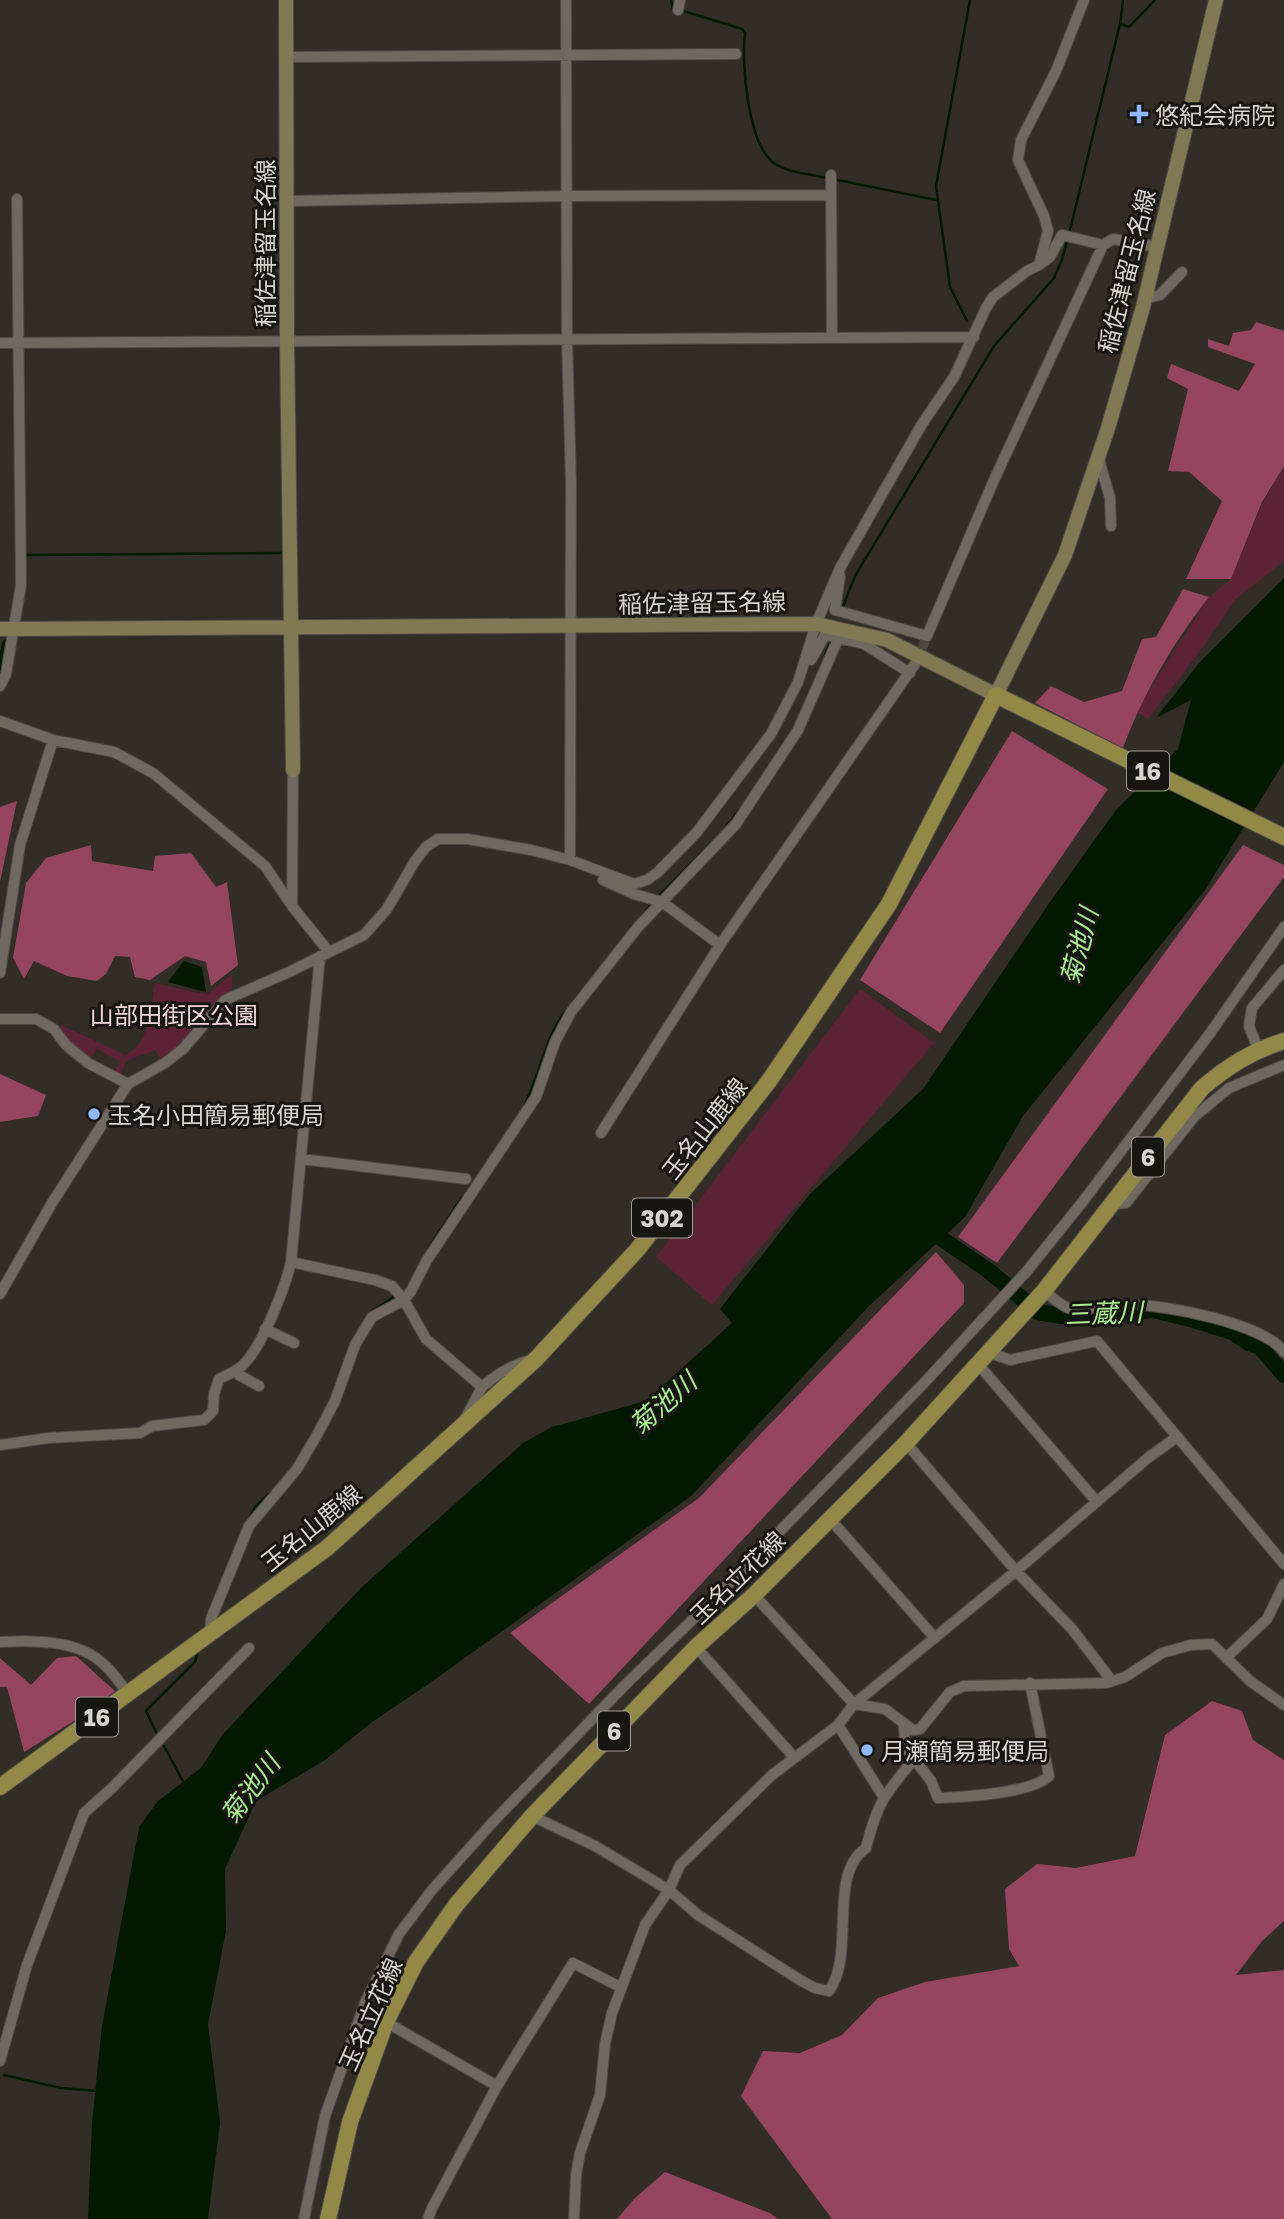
<svg xmlns="http://www.w3.org/2000/svg" width="1284" height="2219" font-family="'Golos Text','Noto Sans JP',sans-serif">
  <style>
    .green { fill: #5c2236 }
    .forest { fill: #95455f }
    .water { fill: #031900 }
    .lines { fill: none; stroke-linecap: round; stroke-linejoin: round }
    .stream { stroke: #031900; stroke-width: 2.5 }
    .canal { stroke: #031900; stroke-width: 9 }
    .river { stroke: #031900; stroke-width: 16 }
    .street-tunnel { stroke: #4c4640; stroke-width: 10; stroke-dasharray: 10 5; stroke-linecap: butt }
    .street-casing { stroke: #4f4a45; stroke-width: 12 }
    .secondary-casing { stroke: #4f4a45; stroke-width: 16 }
    .primary-casing { stroke: #4f4a45; stroke-width: 18 }
    .street { stroke: #6f6961; stroke-width: 10 }
    .secondary { stroke: #807954; stroke-width: 14 }
    .primary { stroke: #928947; stroke-width: 16 }
    .poi-dot { fill: #8eb8fd; stroke: #181613; stroke-width: 2.5 }
    .labels { text-anchor: middle; dominant-baseline: central; stroke-width: 6; stroke-linejoin: round; paint-order: stroke }
    .shield { fill: #181613; stroke: #9e9a97; stroke-width: 2 }
    .shield-label { font-size: 23px; font-weight: bold; fill: #d7d3cf }
    .poi-label { font-size: 24px; fill: #d7d3cf; stroke: #181613; text-anchor: start }
    .street-label { font-size: 24px; fill: #d7d3cf; stroke: #181613 }
    .park-label { font-size: 24px; fill: #f0d7dd; stroke: #181613 }
    .water-label { font-size: 26px; font-style: italic; fill: #a9eb8e; stroke: #181613 }
  </style>
  <rect width="100%" height="100%" fill="#332d27"/>
  <!-- green -->
  <path class="green" d="M1284,467V561L1236,599L1198,654L1148,719L1136,711L1209,597L1231,579L1263,502Z
    M232,974V988L228,994L179,1048L160,1059L155,1050L126,1061L120,1077L114,1073L120,1062L97,1049L90,1060L80,1052L61,1032V1025L125,1055C151,1044 150,1008 155,983L207,995Z
    M860,989L934,1043L712,1305L656,1257Z"/>
  <!-- forest -->
  <path class="forest" d="M1256,322L1284,331V466L1262,502L1231,579H1186L1222,501L1189,472L1168,471L1188,389L1167,378L1171,364L1239,391L1255,364L1208,347V339L1229,346L1233,333L1251,330Z
    M1183,589L1209,597C1173,643 1143,694 1123,748L1035,703L1051,686L1084,702L1122,691L1142,639L1156,637Z
    M1012,731L1108,789L940,1033L860,980Z
    M17,801L0,882V807Z
    M91,845L92,861L153,871L155,856L191,853L216,887L227,882L238,965L211,986L206,962L185,956L150,980L135,977L130,957L115,956L106,974L97,981L67,976L34,961L24,979L13,958L26,883L46,858Z
    M1243,845L1284,865V877L997,1263L958,1237Z
    M0,1074L46,1095L38,1116L0,1122Z
    M936,1252L964,1285V1303L589,1704L510,1633L699,1498Z
    M76,1656L115,1691L90,1711L24,1752L7,1687H0V1658L31,1685L57,1658Z
    M1212,1701L1242,1711L1253,1740L1284,1760V1921L1262,1941L1236,1975L1284,1970V2219H832L741,2096L763,2051L800,2053L842,2035L878,1998L925,1982L1019,1966L1009,1949L1005,1889L1037,1864L1076,1868L1135,1856L1165,1735Z
    M665,2172L770,2213L778,2219H617L634,2199Z"/>
  <!-- water -->
  <path class="water" d="M1284,578V762L1205,890L1023,1116L965,1217L869,1306L691,1496L427,1685L372,1722L325,1760L256,1801L225,1869L226,1931L208,2024L220,2123L208,2219H88L92,2123L102,2026L139,1827L158,1801L201,1768L223,1734L362,1587L523,1443L552,1427L646,1401L732,1323L720,1309L810,1194L923,1089L1050,902L1116,810L1178,749L1191,700L1156,718L1199,663Z
    M184,961L202,967L206,992L168,982Z"/>
  <g class="lines">
    <!-- stream -->
    <path class="stream" d="M671,0L673,9
      M1123,0L1120,24L1129,27L1155,0
      M680,10L742,29L745,33C741,63 748,145 774,163C787,173 811,174 827,178
      M833,179L936,200
      M1069,234L1120,24
      M967,321L950,287L936,186L970,0
      M27,555L281,553
      M842,609L855,576L994,346L1054,278L1062,260L1067,241
      M825,655L831,641
      M724,830L739,810
      M658,897L712,842
      M574,1000L653,902
      M525,1104C541,1072 545,1035 568,1008
      M428,1249L463,1196
      M371,1312L395,1296
      M250,1517L255,1507L270,1493
      M156,1732L146,1711L195,1662L198,1650
      M164,1746L185,1785
      M4,2075L61,2088L97,2091"/>
    <!-- canal -->
    <path class="canal" d="M0,668L7,643"/>
    <!-- river -->
    <path class="river" d="M926,1228L989,1271L1038,1312L1061,1316L1153,1310L1194,1320L1232,1332L1249,1343L1260,1347L1284,1375"/>
    <!-- street-tunnel -->
    <path class="street-tunnel" d="M916,663L927,636"/>
    <!-- street casing -->
    <g class="street-casing">
      <path id="street" d="M566,0L567,340L571,483L570,860
        M678,10L680,0
        M287,57L736,54
        M831,175L832,337
        M287,198L289,201L568,196L831,195
        M1039,265L1050,257L1062,235L1103,245
        M1145,299L1160,295L1182,272
        M0,343L974,337
        M1098,456L1110,498L1111,526
        M840,576L835,610L927,636L994,480L1103,245L1113,239L1157,247
        M811,660L825,635L864,644L910,673
        M0,686L6,674L21,585L17,199
        M0,721L53,740L114,752L153,773L265,866L292,906L329,952
        M603,880L634,894L662,902L720,945
        M292,906L293,770
        M0,973L20,845L53,740
        M0,1019H36L54,1029L66,1045L88,1063L128,1084
        M1258,1049L1249,1026L1252,1008L1284,970
        M601,1133L720,945L915,664
        M301,1159L466,1179
        M1113,1204L1126,1203L1194,1117L1229,1088L1284,1065
        M291,1262L375,1280L392,1286L404,1300L426,1339L482,1387C495,1376 513,1364 530,1360
        M1044,1291C1051,1296 1062,1307 1071,1309C1082,1311 1117,1305 1131,1305C1164,1304 1265,1324 1284,1352
        M0,1294L52,1203L128,1084L165,1063L183,1049L225,1000L289,972L364,935L387,909L415,861L426,847L438,839H468L531,850L570,860L634,884L647,880L658,872L697,832L771,734L798,682L816,624L840,568L922,424L954,377L986,308L993,297L1027,271L1039,265L1048,231L1044,216L1018,160L1021,140L1056,71L1084,0
        M265,1329L294,1343
        M987,1352L1010,1360L1097,1341L1284,1564
        M977,1363L1097,1502
        M236,1370L239,1375L259,1386
        M464,1421L482,1387
        M906,1443L1016,1571L1072,1629L1112,1681
        M0,1445L48,1438L140,1433L152,1426L204,1420L213,1411L214,1394L219,1379C227,1375 237,1371 243,1365C262,1347 285,1288 291,1262L320,956
        M830,1519L935,1638
        M754,1595L854,1704L885,1709L913,1730L920,1729L950,1692L964,1686L1106,1683L1125,1677L1162,1653L1191,1645L1212,1644L1250,1681L1284,1705
        M210,1634L211,1619L249,1526L297,1469L317,1435L335,1401L355,1345L372,1317L404,1300L411,1291L427,1260L536,1097L555,1042L571,1012L638,927L736,824L798,730L839,637
        M0,1642C32,1640 75,1640 100,1661C112,1670 120,1683 129,1695
        M696,1647L793,1756
        M1226,1658L1267,1619L1284,1584
        M838,1725L883,1796
        M904,1725L905,1747L931,1781L938,1798C963,1797 1032,1793 1049,1776L1030,1683
        M532,1816L595,1846L669,1890L698,1915L800,1980L815,1988L829,1991C856,1954 827,1874 866,1848C877,1803 885,1794 914,1759
        M386,2022L497,2086
        M0,2061L27,1965L84,1813L111,1789L249,1648
        M304,2219L325,2116L365,2003L399,1934L432,1890L492,1823L626,1684L711,1602L925,1382L1027,1271L1084,1200L1211,1032L1284,927
        M428,2219L432,2208L497,2086L573,1963L620,1987
        M574,2219L576,2175L580,2153L600,2095L605,2044L612,2013L645,1925L669,1890L680,1865L772,1775L838,1725L854,1704L1016,1571L1149,1457L1177,1437"/>
    </g>
    <!-- secondary casing -->
    <g class="secondary-casing">
      <path id="secondary" d="M286,0L287,343L293,770
        M0,629L816,624L887,640L996,695L1065,555L1108,428L1143,307L1216,0"/>
    </g>
    <!-- primary casing -->
    <g class="primary-casing">
      <path id="primary" d="M0,1787L327,1548L536,1359L637,1250L769,1081L889,904L996,695L1284,837
        M328,2219L350,2122L386,2022L416,1962L456,1905L532,1816L696,1647L754,1595L906,1443L1044,1291L1202,1088C1228,1066 1252,1051 1284,1041"/>
    </g>
    <!-- street -->
    <use href="#street" class="street"/>
    <!-- secondary -->
    <use href="#secondary" class="secondary"/>
    <!-- primary -->
    <use href="#primary" class="primary"/>
  </g>
  <!-- markers -->
  <g class="poi-dot">
    <path d="M1135.5 103.5h7v7h7v7h-7v7h-7v-7h-7v-7h7z"/>
    <circle cx="94" cy="1114" r="7"/>
    <circle cx="867" cy="1750" r="7"/>
  </g>
  <g class="labels">
    <!-- shield labels -->
    <g class="shield">
      <rect x="1127" y="751.5" width="42" height="39" rx="5"/>
      <rect x="1132" y="1137.5" width="32" height="39" rx="5"/>
      <rect x="632" y="1198.5" width="60" height="39" rx="5"/>
      <rect x="76" y="1697.5" width="42" height="39" rx="5"/>
      <rect x="598" y="1711.5" width="32" height="39" rx="5"/>
    </g>
    <g class="shield-label">
      <text x="1148" y="771">16</text>
      <text x="1148" y="1157">6</text>
      <text x="662" y="1218">302</text>
      <text x="97" y="1717">16</text>
      <text x="614" y="1731">6</text>
    </g>
    <!-- poi labels -->
    <g class="poi-label">
      <text x="1155" y="114">悠紀会病院</text>
      <text x="108" y="1114">玉名小田簡易郵便局</text>
      <text x="881" y="1750">月瀬簡易郵便局</text>
    </g>
    <!-- street labels -->
    <g class="street-label">
      <text transform="translate(264 243) rotate(-90)">稲佐津留玉名線</text>
      <text transform="translate(1126 271) rotate(-76)">稲佐津留玉名線</text>
      <text transform="translate(702 602) rotate(-1)">稲佐津留玉名線</text>
      <text transform="translate(704 1128) rotate(-52)">玉名山鹿線</text>
      <text transform="translate(311 1527) rotate(-39)">玉名山鹿線</text>
      <text transform="translate(737 1577) rotate(-44)">玉名立花線</text>
      <text transform="translate(370 2014) rotate(-66)">玉名立花線</text>
    </g>
    <!-- park labels -->
    <g class="park-label">
      <text x="174" y="1014">山部田街区公園</text>
    </g>
    <!-- water labels -->
    <g class="water-label">
      <text transform="translate(1079 946) rotate(-75)">菊池川</text>
      <text transform="translate(1104 1313) rotate(-2)">三蔵川</text>
      <text transform="translate(663 1403) rotate(-41)">菊池川</text>
      <text transform="translate(250 1789) rotate(-53)">菊池川</text>
    </g>
  </g>
</svg>
